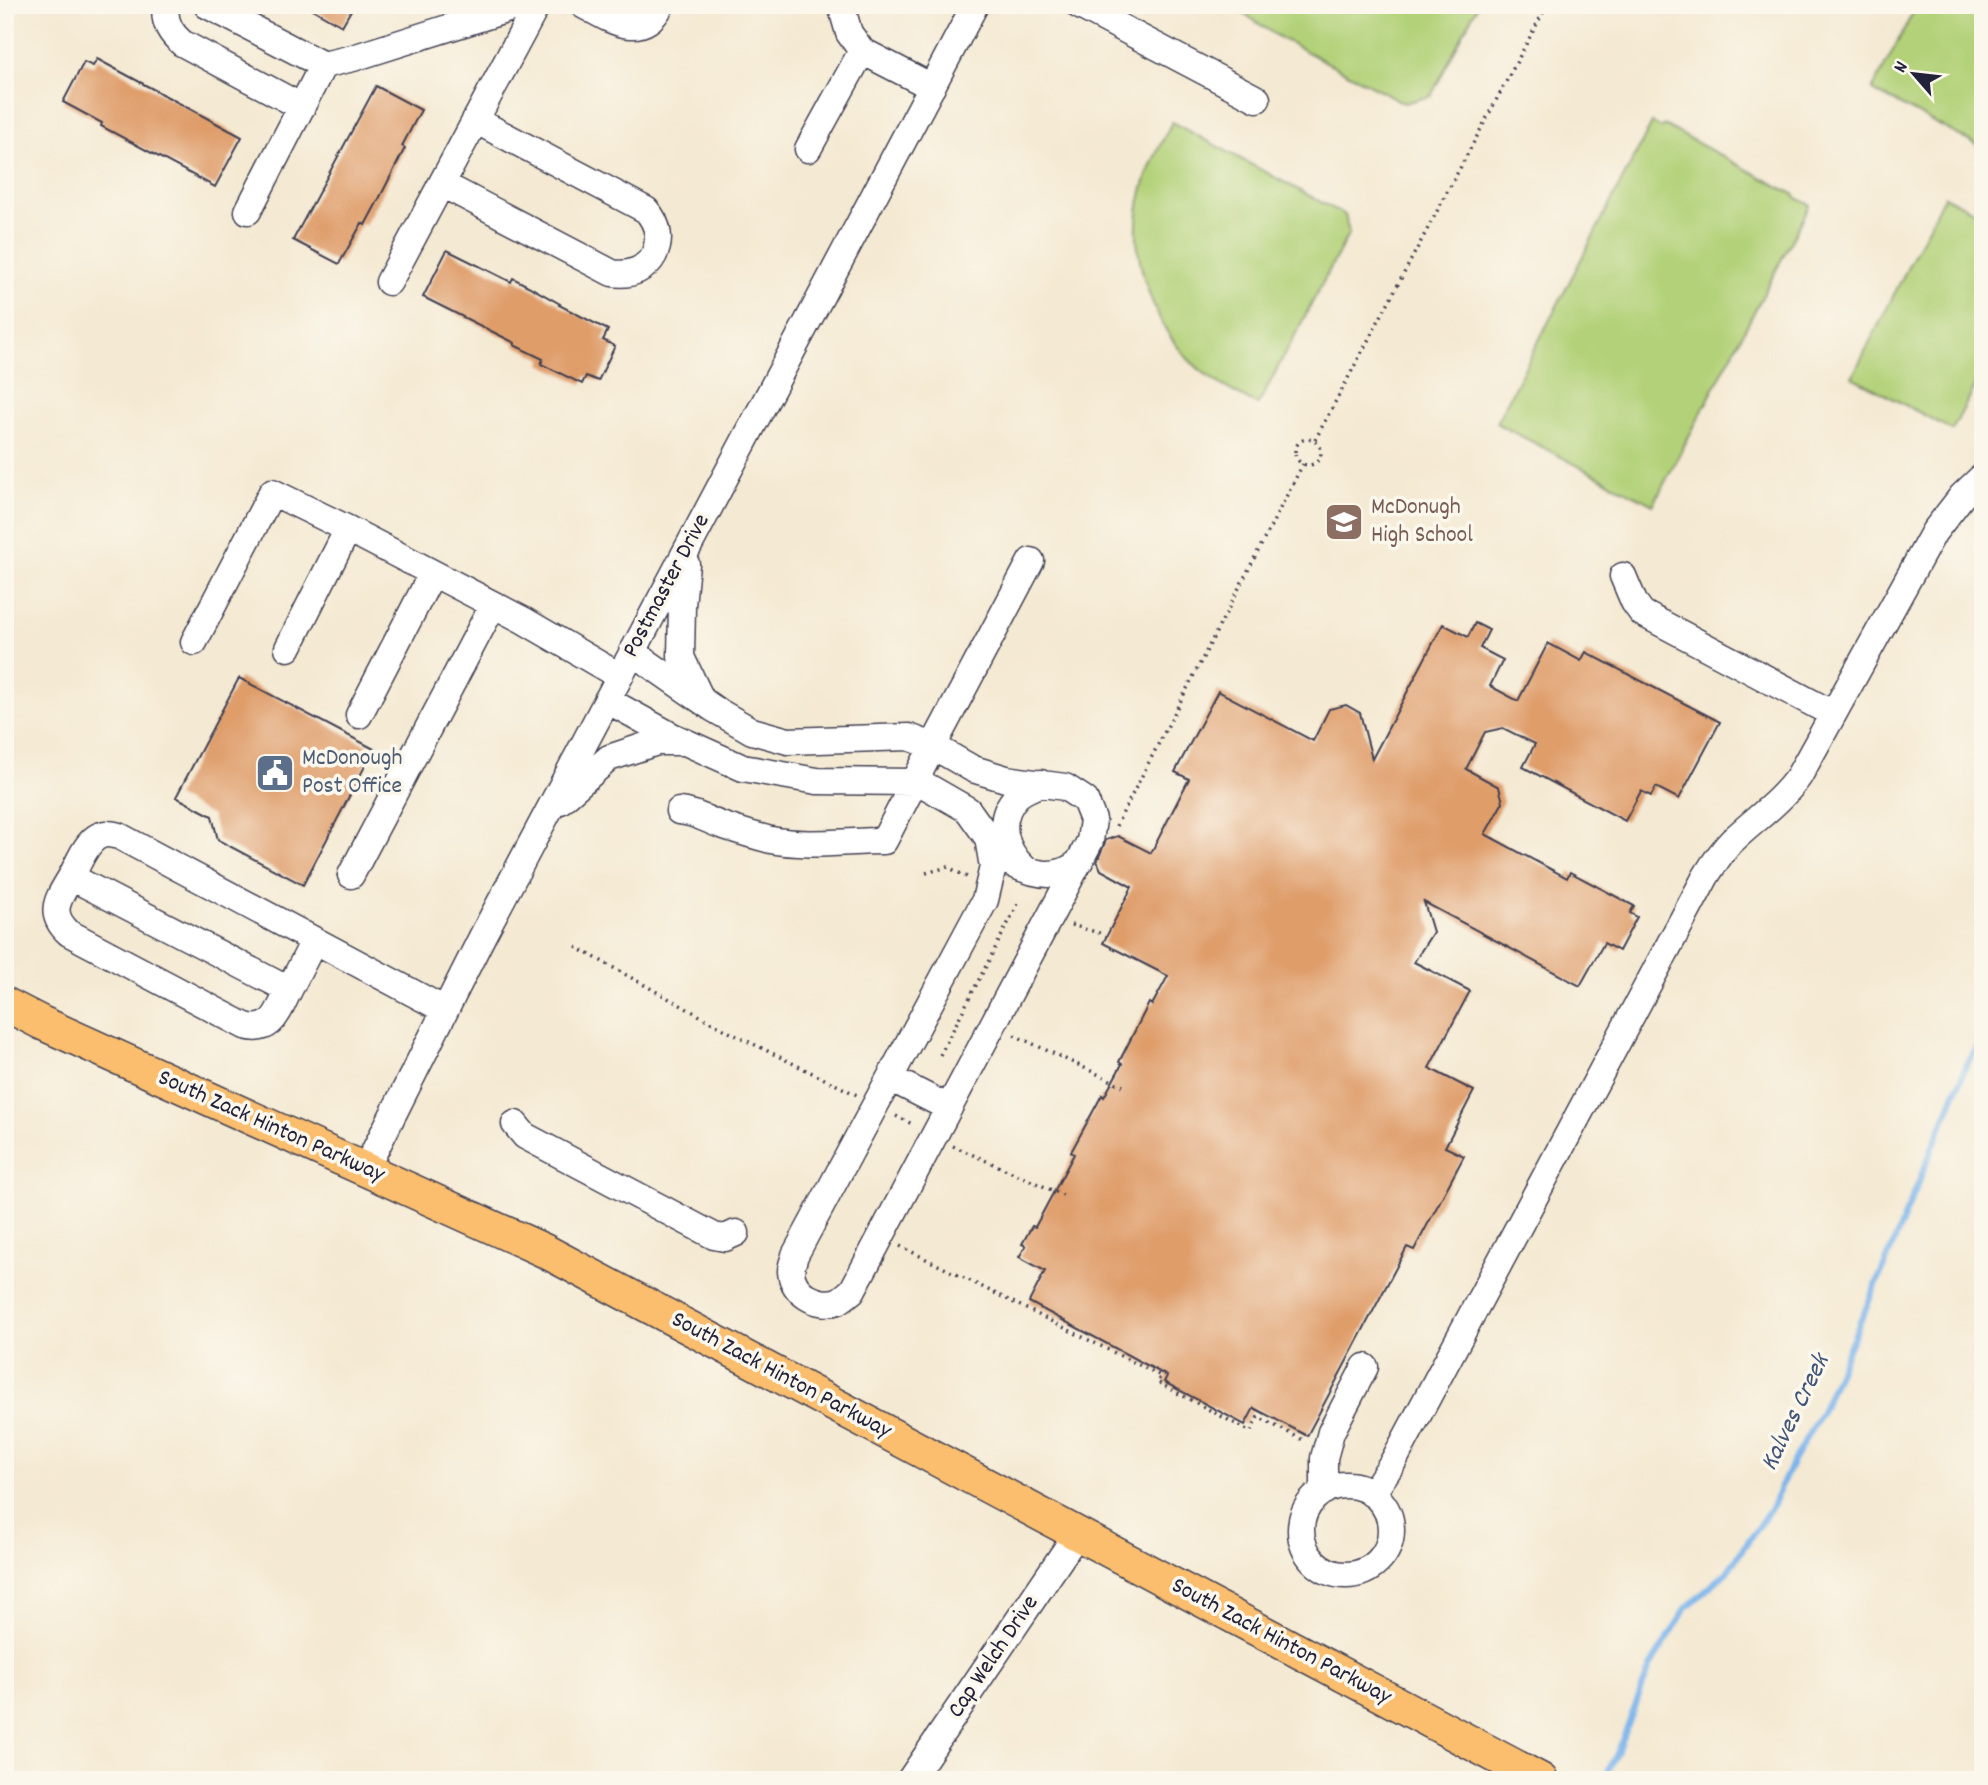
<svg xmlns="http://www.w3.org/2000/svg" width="1988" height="1785" font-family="Dekko,sans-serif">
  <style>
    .green { fill: #b2d178; stroke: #6a7a5a; stroke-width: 2 }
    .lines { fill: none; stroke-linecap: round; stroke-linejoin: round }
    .stream { stroke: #7ab4eb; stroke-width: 6 }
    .building { fill: #df9d6a }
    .minor-casing { stroke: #424052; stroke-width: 29 }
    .major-casing { stroke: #424052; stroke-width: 36 }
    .path { stroke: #424052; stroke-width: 3.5; stroke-dasharray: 2 5; stroke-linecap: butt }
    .minor { stroke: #fff; stroke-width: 26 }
    .major { stroke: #fbbe6e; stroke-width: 33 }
    .labels { text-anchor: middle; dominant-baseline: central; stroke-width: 7; stroke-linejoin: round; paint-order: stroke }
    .education-label { font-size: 24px; fill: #785e54; stroke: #fbf7ec; text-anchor: start }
    .street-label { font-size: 24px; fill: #22223b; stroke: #fbf7ec }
    .service-label { font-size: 24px; fill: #4e5e75; stroke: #fbf7ec; text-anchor: start }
    .water-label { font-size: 26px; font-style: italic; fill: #415579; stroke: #fbf7ec }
  </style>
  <rect width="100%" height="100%" fill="#fbf7ec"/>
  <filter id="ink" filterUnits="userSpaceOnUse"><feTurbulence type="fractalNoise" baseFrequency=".0143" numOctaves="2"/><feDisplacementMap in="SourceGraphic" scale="14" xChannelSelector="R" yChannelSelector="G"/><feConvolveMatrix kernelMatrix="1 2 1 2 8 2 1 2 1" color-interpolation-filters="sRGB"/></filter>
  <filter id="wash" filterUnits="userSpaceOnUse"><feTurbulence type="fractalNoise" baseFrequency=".00686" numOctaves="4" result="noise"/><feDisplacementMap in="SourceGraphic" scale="28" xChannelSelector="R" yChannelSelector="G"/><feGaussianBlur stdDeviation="1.57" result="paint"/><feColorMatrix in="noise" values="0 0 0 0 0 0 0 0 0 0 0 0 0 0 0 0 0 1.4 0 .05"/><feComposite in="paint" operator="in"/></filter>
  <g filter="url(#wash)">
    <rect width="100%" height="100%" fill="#f4e9d2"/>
    <!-- green -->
    <path class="green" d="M1232,5H1478L1431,96L1404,103L1275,35Z
      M1917,5H1983V148L1872,90Z
      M1172,122L1345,215L1349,233L1258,405C1237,394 1215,383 1198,368C1158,335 1131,264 1138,212C1142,179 1157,151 1172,122Z
      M1652,123L1662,128L1664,125L1795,195V197L1810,205L1653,505L1496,423Z
      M1944,196L1983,216V372L1952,430L1852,377Z"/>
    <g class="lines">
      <!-- stream -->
      <path class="stream" d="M1604,1780L1619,1749L1650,1667L1687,1607L1727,1572L1772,1506L1792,1463L1820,1414L1883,1269L1967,1064L1983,1038"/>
    </g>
    <g id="blocks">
      <!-- building -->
      <path class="building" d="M305,5H354L342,26Z
        M97,59L242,137L215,187L101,126L102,123L63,102L84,62L93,66Z
        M376,86L421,110L402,146L405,148L380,197L365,225L362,223L339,264L293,240Z
        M447,250L511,282L513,278L528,286L560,304L559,305L608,330L603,340L615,346L598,381L586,376L582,384L541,364L543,359L514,345L515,343L423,297Z
        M1475,623L1489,630L1480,648L1503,660L1490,686L1518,701L1548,643L1581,661L1586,652L1720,722L1679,799L1656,787L1651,796L1641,791L1625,821L1523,767L1535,744L1503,728L1485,732L1466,769L1499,787L1503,802L1485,834L1567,878L1570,872L1634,906L1630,913L1637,917L1619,951L1604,943L1580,986L1424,902L1433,932L1414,962L1470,991L1429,1068L1474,1091L1445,1147L1464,1156L1414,1250L1407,1247L1307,1436L1254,1408L1245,1425L1164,1382L1167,1376L1029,1302L1045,1271L1019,1257L1026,1246L1022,1244L1032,1226L1035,1227L1074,1154L1071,1152L1102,1095L1104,1097L1122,1064L1119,1062L1149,1003L1152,1005L1168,976L1103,943L1132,887L1101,870L1097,861L1106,840L1118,836L1151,853L1189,779L1175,772L1218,691L1313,741L1329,709L1346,705L1360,713L1372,759L1443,624L1468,637Z
        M239,678L374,749L303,885L218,840L212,816L176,797Z"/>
    </g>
  </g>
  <g filter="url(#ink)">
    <use href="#blocks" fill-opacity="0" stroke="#424052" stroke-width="2"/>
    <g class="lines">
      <!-- minor casing -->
      <g class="minor-casing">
        <path id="minor" d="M166,5C163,21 170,33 182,43L302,107
          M207,5L323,65
          M583,5C609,19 641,42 661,5
          M841,5L849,33L862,51L932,87
          M1078,5L1257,99
          M808,149L862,51
          M442,184L612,273C651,280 673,239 646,210L475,120
          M248,211L323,65L353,58L521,5
          M389,282L537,5
          M686,564L682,606L681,657L701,699
          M1623,576L1634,602L1642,613L1833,714
          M194,642L272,492L348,529L523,620L619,676
          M288,648L348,529
          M632,652L714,709L752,731L788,741L909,737L933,746L1031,561
          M607,700L672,736L743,768L817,781L915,782L921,783L968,810L988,838L993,867L985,900L795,1255C794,1260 791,1266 791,1271C792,1293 818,1308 838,1301C843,1299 847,1294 852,1291L1090,841L1093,820L1085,800L1065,787L1006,779L973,769L933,746L884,841C847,841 807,847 771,840C755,836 739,831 724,826C708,821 696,812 679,811
          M359,715L432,574
          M560,801L609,758L657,742H685
          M1009,862C1033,875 1059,881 1080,861
          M1025,869C1004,850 995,819 1017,796C1023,790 1033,787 1041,783
          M351,875L493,605
          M71,877C58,899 47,913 69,933L245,1026C273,1034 278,1011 289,990
          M314,941L289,990L71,877C79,863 88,834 107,834C111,834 115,835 119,836L445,1010
          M890,1078L949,1108
          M515,1124L525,1136L714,1236L725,1238L736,1233
          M365,1170L483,935L975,5
          M1301 1530a45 45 0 1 1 90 0a45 45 0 1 1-90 0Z
          M1324,1491V1458L1331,1432L1365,1367
          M1372,1494L1393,1462L1706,876C1714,863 1722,851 1732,841C1755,819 1781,802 1799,776L1934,532L1962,496L1983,476
          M910,1780L1077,1534"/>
      </g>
      <!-- major casing -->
      <g class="major-casing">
        <path id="major" d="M5,1004L42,1023L545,1251L1541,1780"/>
      </g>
      <!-- path -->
      <path class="path" d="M1295 452a13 13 0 1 1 26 0a13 13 0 1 1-26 0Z
        M1315,440L1547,5
        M1116,826L1303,464
        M926,873L948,867L967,877
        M1071,925L1103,934
        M576,947L729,1032L857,1095
        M1014,1035L1123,1086
        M940,1055L1018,904
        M896,1116L914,1125
        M953,1146L1063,1195
        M900,1246L1161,1376L1157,1382L1251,1432L1258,1417L1305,1441"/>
      <!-- minor -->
      <use href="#minor" class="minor"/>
      <!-- major -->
      <use href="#major" class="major"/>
    </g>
  </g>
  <!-- icons -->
  <defs>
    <g id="school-square" transform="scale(2.0125)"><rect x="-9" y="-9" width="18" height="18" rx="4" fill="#8d6e63" stroke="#fbf7ec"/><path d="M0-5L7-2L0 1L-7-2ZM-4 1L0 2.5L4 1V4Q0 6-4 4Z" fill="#fff"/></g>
    <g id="civic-square" transform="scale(2.0125)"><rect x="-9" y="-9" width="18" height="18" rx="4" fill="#5c6f8a" stroke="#fbf7ec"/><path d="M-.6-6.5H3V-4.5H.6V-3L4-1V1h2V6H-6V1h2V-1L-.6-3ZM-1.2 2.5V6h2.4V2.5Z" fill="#fff"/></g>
  </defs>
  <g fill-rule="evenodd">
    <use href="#school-square" x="1344" y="522"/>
    <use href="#civic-square" x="275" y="773"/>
  </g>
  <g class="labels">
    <!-- education labels -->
    <g class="education-label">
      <text x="1371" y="508">McDonugh<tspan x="1371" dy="28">High School</tspan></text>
    </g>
    <!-- street labels -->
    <g class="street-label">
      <text transform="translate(667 586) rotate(-62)">Postmaster Drive</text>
      <text transform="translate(271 1127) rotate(24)">South Zack Hinton Parkway</text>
      <text transform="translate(781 1376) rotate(28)">South Zack Hinton Parkway</text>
      <text transform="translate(1281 1642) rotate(28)">South Zack Hinton Parkway</text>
      <text transform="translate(994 1657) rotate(-56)">Cap Welch Drive</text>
    </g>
    <!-- service labels -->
    <g class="service-label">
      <text x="302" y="759">McDonough<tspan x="302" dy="28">Post Office</tspan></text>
    </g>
    <!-- water labels -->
    <g class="water-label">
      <text transform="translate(1796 1413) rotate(-64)">Kalves Creek</text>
    </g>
  </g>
  <!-- margin -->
  <rect width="1988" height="1785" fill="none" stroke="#fbf7ec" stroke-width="28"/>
  <!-- north arrow -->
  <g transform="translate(1914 74) rotate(298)" stroke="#fbf7ec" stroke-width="5" paint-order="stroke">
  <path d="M0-5L12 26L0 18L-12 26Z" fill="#22223b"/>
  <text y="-10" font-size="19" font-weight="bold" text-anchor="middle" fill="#22223b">N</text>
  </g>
</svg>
